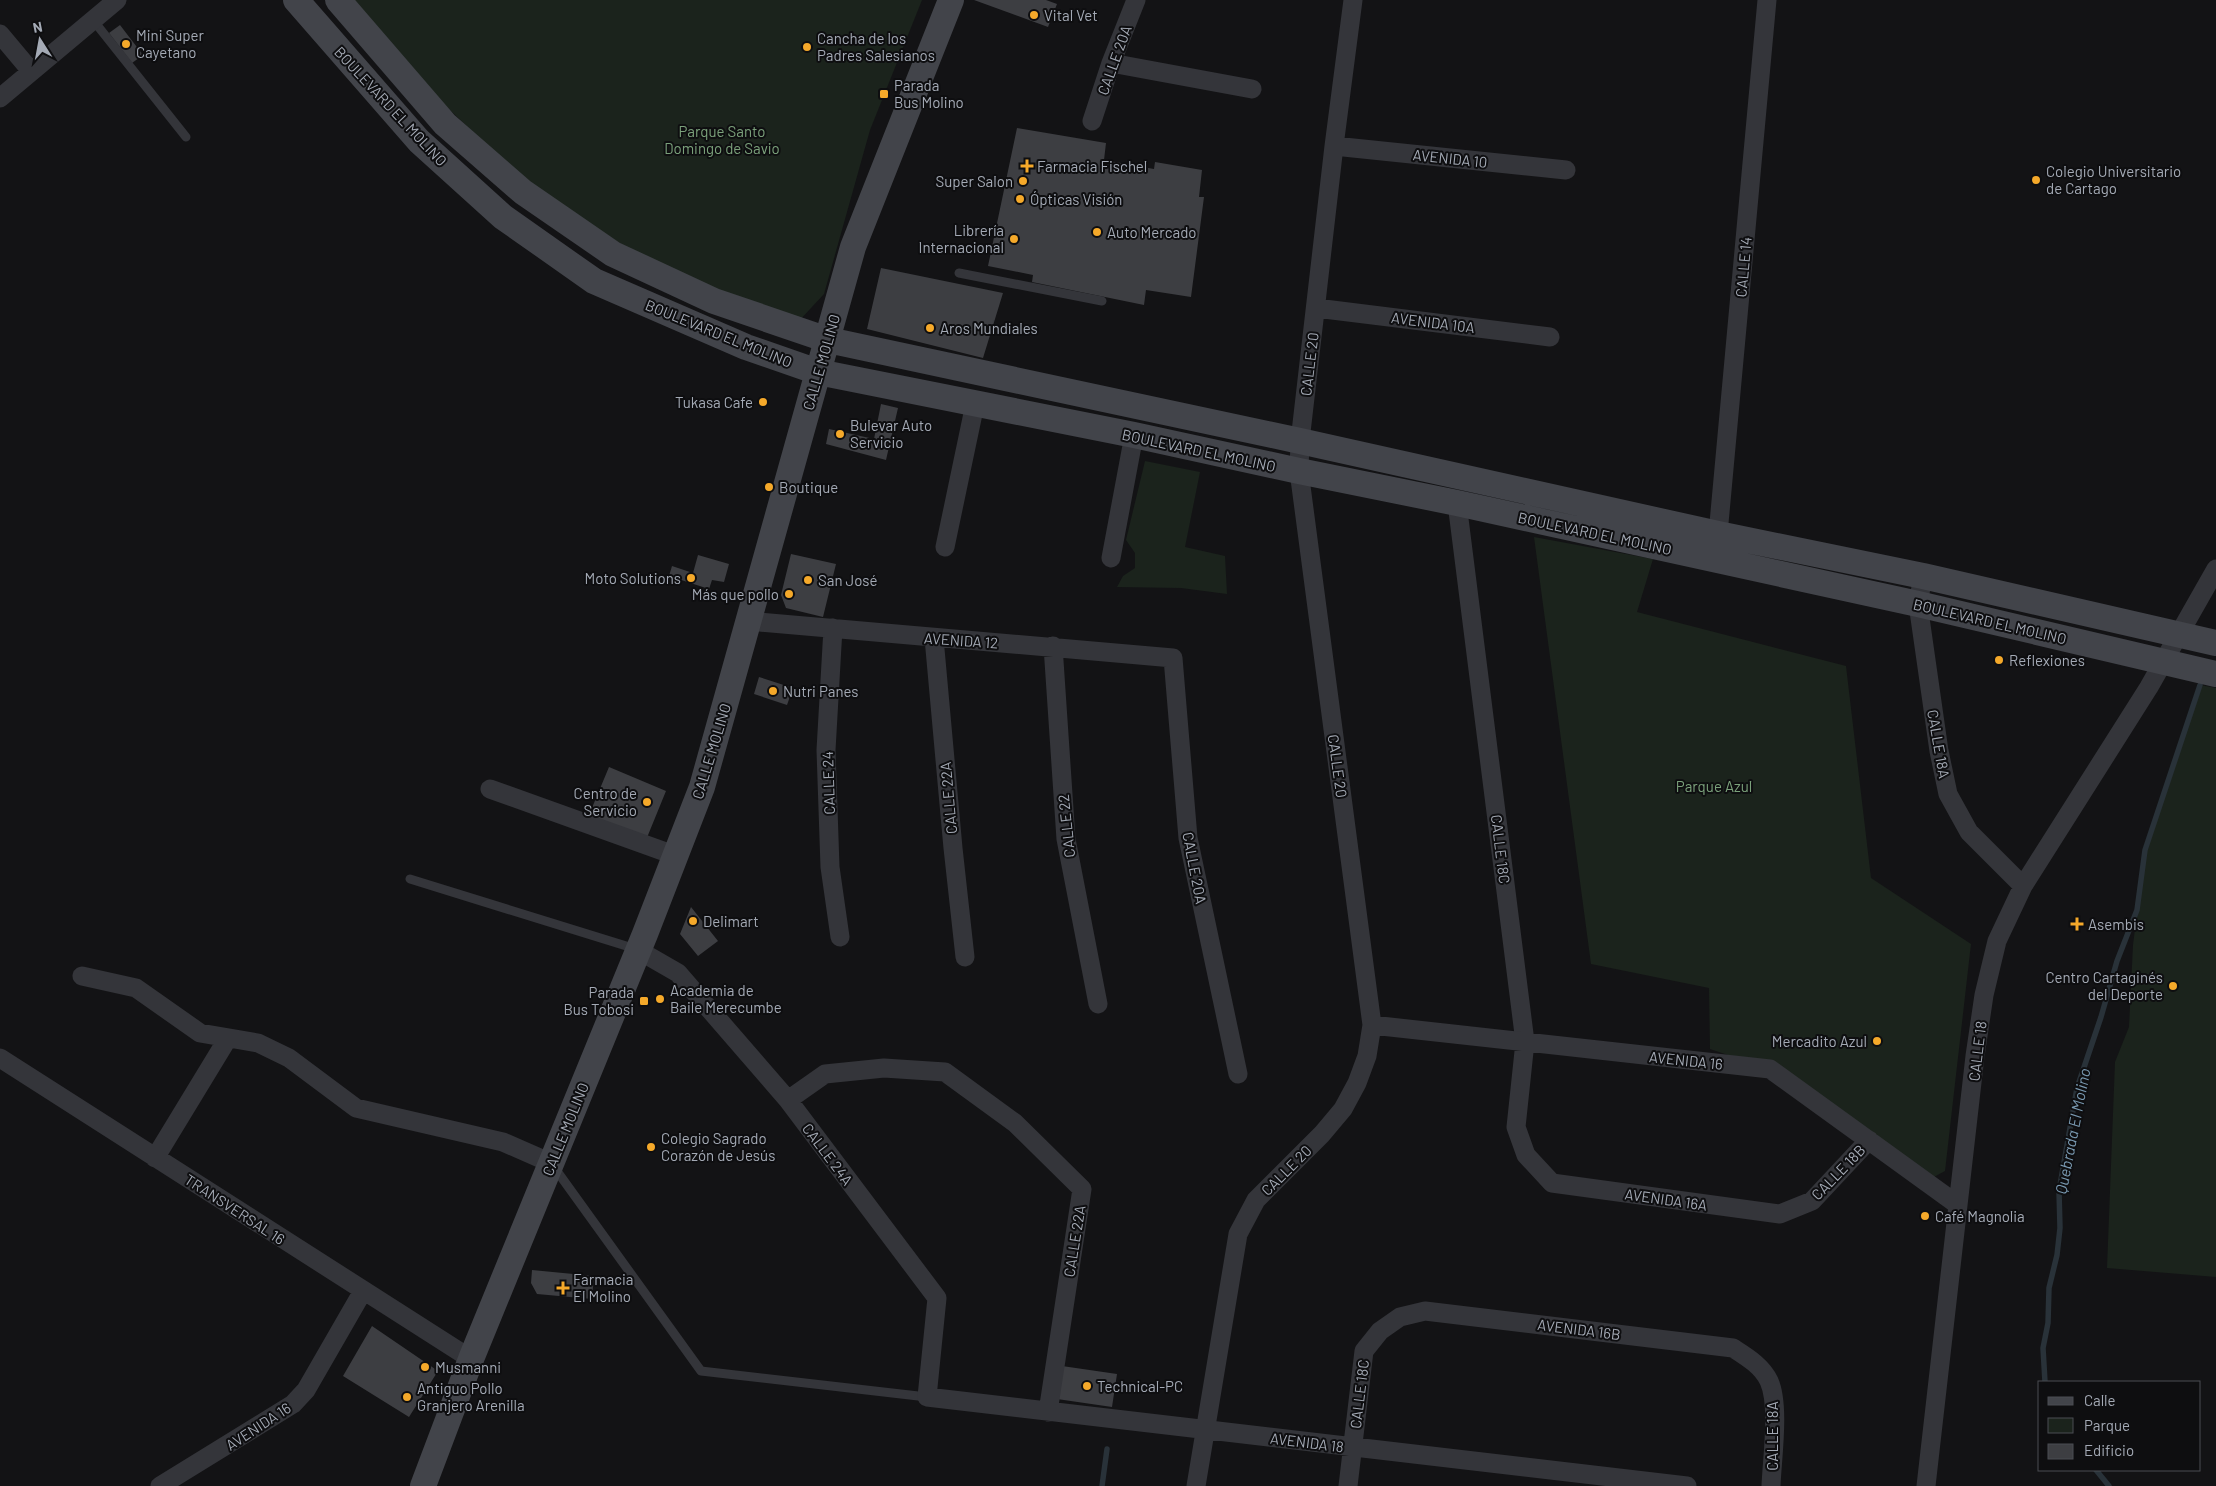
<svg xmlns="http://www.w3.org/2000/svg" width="2216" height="1486" font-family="Barlow,sans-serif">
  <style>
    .green { fill: #1b231c }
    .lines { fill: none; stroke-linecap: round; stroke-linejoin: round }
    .stream { stroke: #293239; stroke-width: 5.5 }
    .building { fill: #3d3e42 }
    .lane { stroke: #34353a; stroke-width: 9 }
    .street { stroke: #34353a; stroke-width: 19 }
    .secondary { stroke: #42444a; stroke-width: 26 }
    .poi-dot { fill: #f5a92a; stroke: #0e0e10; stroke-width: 2 }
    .labels { text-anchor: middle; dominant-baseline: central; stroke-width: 4; stroke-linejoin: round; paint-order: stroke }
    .poi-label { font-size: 15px; fill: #a4aab5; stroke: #0e0e10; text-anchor: start }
    .street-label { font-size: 15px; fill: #a4aab5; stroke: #0e0e10 }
    .park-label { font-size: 15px; fill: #7ba17b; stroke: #0e0e10 }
    .water-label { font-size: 16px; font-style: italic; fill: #7a9ab2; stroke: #0e0e10 }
  </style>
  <rect width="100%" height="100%" fill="#131315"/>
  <!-- green -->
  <path class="green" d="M351,0H922L870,130L824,294L798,322L742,304L632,251L525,182L428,89Z
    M1145,461L1200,472L1185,547L1225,556L1227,594L1181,588L1117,587L1123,576L1135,568V553L1126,540Z
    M1534,537L1653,559L1637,612L1846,666L1871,878L1971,944L1945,1171L1932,1178L1770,1069L1710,1049L1709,988L1591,964Z
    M2200,685L2216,688V1277L2107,1268L2115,1062L2129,1027L2133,945L2145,850Z"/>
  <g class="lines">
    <!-- stream -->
    <path class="stream" d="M2045,1382L2043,1348L2048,1323L2049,1288L2057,1255L2060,1228L2059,1191L2077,1088L2101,1017L2117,961L2137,910L2145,850L2200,685
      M2096,1470L2109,1486
      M1102,1486L1107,1449"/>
  </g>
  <!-- building -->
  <path class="building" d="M974,0H1046L1057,4L1048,27Z
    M120,25L143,55L132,63L109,33Z
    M1017,128L1106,143L1104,160L1154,169L1155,162L1202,170L1199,197H1204L1191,297L1146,290L1144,305L1032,282L1033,275L988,266Z
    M881,268L1003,293L983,358L867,329Z
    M881,404L898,408L886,460L826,444L829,429L874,439Z
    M791,554L836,564L823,617L786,608L781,595Z
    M698,555L729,564L724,582L712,580L709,589L669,576L672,566L693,573Z
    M759,677L793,688L787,705L754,694Z
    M609,767L666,791L646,840L589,815Z
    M691,907L718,941L698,956L680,934Z
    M532,1270L594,1276L592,1299L537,1294L531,1283Z
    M372,1326L438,1371L409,1417L343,1376Z
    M1062,1366L1117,1374L1112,1407L1057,1399Z"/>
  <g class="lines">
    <!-- lane -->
    <path class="lane" d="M93,20L186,137
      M959,273L1102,301
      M410,879L636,949
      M554,1167L701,1371L927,1397"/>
    <!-- street -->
    <path class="street" d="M0,34L31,71
      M1111,63L1252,89
      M0,98L117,0
      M1092,121L1111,63L1136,0
      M1334,146L1566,170
      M1316,308L1550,337
      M1457,503L1525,1042L1516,1127L1526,1155L1552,1183L1780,1214L1812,1201L1869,1140
      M1718,534L1767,0
      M945,547L975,404
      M1111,558L1134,435
      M1923,576L1918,604L1939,751L1948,794L1969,832L2023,886
      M748,621L1173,658L1188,838L1238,1074
      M833,628L826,750L830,867L840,937
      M934,638L953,848L965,957
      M1053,646L1066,839L1098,1004
      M490,789L674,855
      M638,950L678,973L788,1100L937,1298L927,1397L1687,1486
      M82,976L136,988L200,1033L258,1043L289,1058L356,1108L503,1142L551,1163
      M1372,1025L1770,1069L1958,1205
      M0,1058L471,1359
      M788,1100L825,1074L884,1068L945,1072L1015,1123L1082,1189L1048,1412
      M155,1158L228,1038
      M160,1486L293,1404L306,1390L363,1291
      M1196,1486L1238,1234L1256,1200L1322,1134L1343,1109L1357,1083L1367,1056L1372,1025L1299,471L1300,441L1334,146L1353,0
      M1348,1486L1364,1351L1380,1331L1400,1317L1425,1311L1733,1348C1747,1357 1762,1366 1769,1381C1780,1405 1772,1459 1771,1486
      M1926,1486L1975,1056L1984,995L1997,941L2023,886L2149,687L2216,569"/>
    <!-- secondary -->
    <path class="secondary" d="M296,0L419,141L503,217L594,281L746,347L818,372L1134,435L1299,471L1457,503L1918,604L2216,674
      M338,0L445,124L523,192L613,254L714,301L828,340L1300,441L1718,534L1923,576L2216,643
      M423,1486L471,1359L645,934L702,787L853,247L951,0"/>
  </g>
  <!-- markers -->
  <g class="poi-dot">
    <circle cx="1034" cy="15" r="5"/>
    <circle cx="126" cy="44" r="5"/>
    <circle cx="807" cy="47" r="5"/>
    <rect x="879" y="89" width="10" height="10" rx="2.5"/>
    <path d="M1024.5 158.5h5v5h5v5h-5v5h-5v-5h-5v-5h5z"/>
    <circle cx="2036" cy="180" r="5"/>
    <circle cx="1023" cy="181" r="5"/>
    <circle cx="1020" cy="199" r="5"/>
    <circle cx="1097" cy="232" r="5"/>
    <circle cx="1014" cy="239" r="5"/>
    <circle cx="930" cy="328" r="5"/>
    <circle cx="763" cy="402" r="5"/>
    <circle cx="840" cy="434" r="5"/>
    <circle cx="769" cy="487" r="5"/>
    <circle cx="691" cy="578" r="5"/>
    <circle cx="808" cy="580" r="5"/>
    <circle cx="789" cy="594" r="5"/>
    <circle cx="1999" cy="660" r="5"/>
    <circle cx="773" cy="691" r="5"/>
    <circle cx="647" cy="802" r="5"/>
    <circle cx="693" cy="921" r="5"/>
    <path d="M2074.5 916.5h5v5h5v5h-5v5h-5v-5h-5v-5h5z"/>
    <circle cx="2173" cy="986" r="5"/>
    <circle cx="660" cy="999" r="5"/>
    <rect x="639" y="996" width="10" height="10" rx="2.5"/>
    <circle cx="1877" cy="1041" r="5"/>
    <circle cx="651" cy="1147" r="5"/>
    <circle cx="1925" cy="1216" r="5"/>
    <path d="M560.5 1280.5h5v5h5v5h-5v5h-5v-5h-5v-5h5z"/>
    <circle cx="425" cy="1367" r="5"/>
    <circle cx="1087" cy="1386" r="5"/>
    <circle cx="407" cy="1397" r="5"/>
  </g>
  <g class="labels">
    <!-- poi labels -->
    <g class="poi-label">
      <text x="1044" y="15">Vital Vet</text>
      <text x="136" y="35">Mini Super<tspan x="136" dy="17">Cayetano</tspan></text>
      <text x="817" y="38">Cancha de los<tspan x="817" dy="17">Padres Salesianos</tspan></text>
      <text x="894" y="85">Parada<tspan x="894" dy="17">Bus Molino</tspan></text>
      <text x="1037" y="166">Farmacia Fischel</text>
      <text x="2046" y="171">Colegio Universitario<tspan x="2046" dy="17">de Cartago</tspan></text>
      <text x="1013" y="181" text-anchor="end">Super Salon</text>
      <text x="1030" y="199">Ópticas Visión</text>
      <text x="1004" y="230" text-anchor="end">Librería<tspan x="1004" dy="17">Internacional</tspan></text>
      <text x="1107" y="232">Auto Mercado</text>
      <text x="940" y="328">Aros Mundiales</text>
      <text x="753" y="402" text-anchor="end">Tukasa Cafe</text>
      <text x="850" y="425">Bulevar Auto<tspan x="850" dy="17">Servicio</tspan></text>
      <text x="779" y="487">Boutique</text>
      <text x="681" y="578" text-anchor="end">Moto Solutions</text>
      <text x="818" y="580">San José</text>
      <text x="779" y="594" text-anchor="end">Más que pollo</text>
      <text x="2009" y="660">Reflexiones</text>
      <text x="783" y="691">Nutri Panes</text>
      <text x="637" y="793" text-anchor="end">Centro de<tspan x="637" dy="17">Servicio</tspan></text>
      <text x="703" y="921">Delimart</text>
      <text x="2088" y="924">Asembis</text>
      <text x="2163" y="977" text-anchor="end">Centro Cartaginés<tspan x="2163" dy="17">del Deporte</tspan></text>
      <text x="670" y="990">Academia de<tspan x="670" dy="17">Baile Merecumbe</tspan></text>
      <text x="634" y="992" text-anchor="end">Parada<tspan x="634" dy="17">Bus Tobosi</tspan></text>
      <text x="1867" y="1041" text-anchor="end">Mercadito Azul</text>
      <text x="661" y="1138">Colegio Sagrado<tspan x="661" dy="17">Corazón de Jesús</tspan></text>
      <text x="1935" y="1216">Café Magnolia</text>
      <text x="573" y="1279">Farmacia<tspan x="573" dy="17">El Molino</tspan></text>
      <text x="435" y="1367">Musmanni</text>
      <text x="1097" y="1386">Technical-PC</text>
      <text x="417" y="1388">Antiguo Pollo<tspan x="417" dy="17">Granjero Arenilla</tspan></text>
    </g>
    <!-- street labels -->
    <g class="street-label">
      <text transform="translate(1114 60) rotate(-70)">CALLE 20A</text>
      <text transform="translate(391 106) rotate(47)">BOULEVARD EL MOLINO</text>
      <text transform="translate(1450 158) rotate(6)">AVENIDA 10</text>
      <text transform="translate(1743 267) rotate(-85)">CALLE 14</text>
      <text transform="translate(1433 322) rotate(7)">AVENIDA 10A</text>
      <text transform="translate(719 333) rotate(22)">BOULEVARD EL MOLINO</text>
      <text transform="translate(821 362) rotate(-74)">CALLE MOLINO</text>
      <text transform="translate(1309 364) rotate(-83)">CALLE 20</text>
      <text transform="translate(1199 450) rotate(12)">BOULEVARD EL MOLINO</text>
      <text transform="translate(1595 533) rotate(12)">BOULEVARD EL MOLINO</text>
      <text transform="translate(1990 621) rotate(13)">BOULEVARD EL MOLINO</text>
      <text transform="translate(961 640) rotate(4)">AVENIDA 12</text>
      <text transform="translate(1939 744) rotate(80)">CALLE 18A</text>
      <text transform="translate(711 751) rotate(-73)">CALLE MOLINO</text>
      <text transform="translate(1338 766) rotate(82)">CALLE 20</text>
      <text transform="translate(828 783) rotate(-92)">CALLE 24</text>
      <text transform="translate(948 798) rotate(-95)">CALLE 22A</text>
      <text transform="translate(1066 826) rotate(-96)">CALLE 22</text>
      <text transform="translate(1501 849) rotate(83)">CALLE 18C</text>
      <text transform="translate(1195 868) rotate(79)">CALLE 20A</text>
      <text transform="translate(1977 1051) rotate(-83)">CALLE 18</text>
      <text transform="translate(1686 1060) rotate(6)">AVENIDA 16</text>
      <text transform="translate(565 1129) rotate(-68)">CALLE MOLINO</text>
      <text transform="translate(828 1154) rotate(53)">CALLE 24A</text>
      <text transform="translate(1286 1170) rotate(-45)">CALLE 20</text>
      <text transform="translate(1838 1172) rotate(-46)">CALLE 18B</text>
      <text transform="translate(1666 1199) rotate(8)">AVENIDA 16A</text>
      <text transform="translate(235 1209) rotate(33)">TRANSVERSAL 16</text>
      <text transform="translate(1074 1241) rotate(-81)">CALLE 22A</text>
      <text transform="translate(1579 1329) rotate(7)">AVENIDA 16B</text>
      <text transform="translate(1359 1394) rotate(-83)">CALLE 18C</text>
      <text transform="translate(258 1426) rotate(-33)">AVENIDA 16</text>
      <text transform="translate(1772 1436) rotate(-90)">CALLE 18A</text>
      <text transform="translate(1307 1442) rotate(7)">AVENIDA 18</text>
    </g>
    <!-- park labels -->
    <g class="park-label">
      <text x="722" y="131">Parque Santo<tspan x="722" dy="17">Domingo de Savio</tspan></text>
      <text x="1714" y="786">Parque Azul</text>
    </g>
    <!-- water labels -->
    <g class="water-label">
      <text transform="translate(2072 1131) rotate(-79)">Quebrada El Molino</text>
    </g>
  </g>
  <!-- legend -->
  <rect x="2038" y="1381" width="162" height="90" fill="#0e0e10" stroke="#4a4c52"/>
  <rect x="2048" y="1397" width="25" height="8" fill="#42444a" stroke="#4a4c52"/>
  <text x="2084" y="1406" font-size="15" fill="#a4aab5">Calle</text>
  <rect x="2048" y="1418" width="25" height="15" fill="#1b231c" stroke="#4a4c52"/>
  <text x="2084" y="1431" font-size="15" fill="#a4aab5">Parque</text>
  <rect x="2048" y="1444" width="25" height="15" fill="#3d3e42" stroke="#4a4c52"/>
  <text x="2084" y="1456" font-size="15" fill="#a4aab5">Edificio</text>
  <!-- north arrow -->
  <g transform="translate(40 40) rotate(349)" stroke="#0e0e10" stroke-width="4" paint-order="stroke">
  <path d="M0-4L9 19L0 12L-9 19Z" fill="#a4aab5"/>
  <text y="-8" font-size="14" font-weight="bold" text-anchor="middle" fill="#a4aab5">N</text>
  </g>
</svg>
